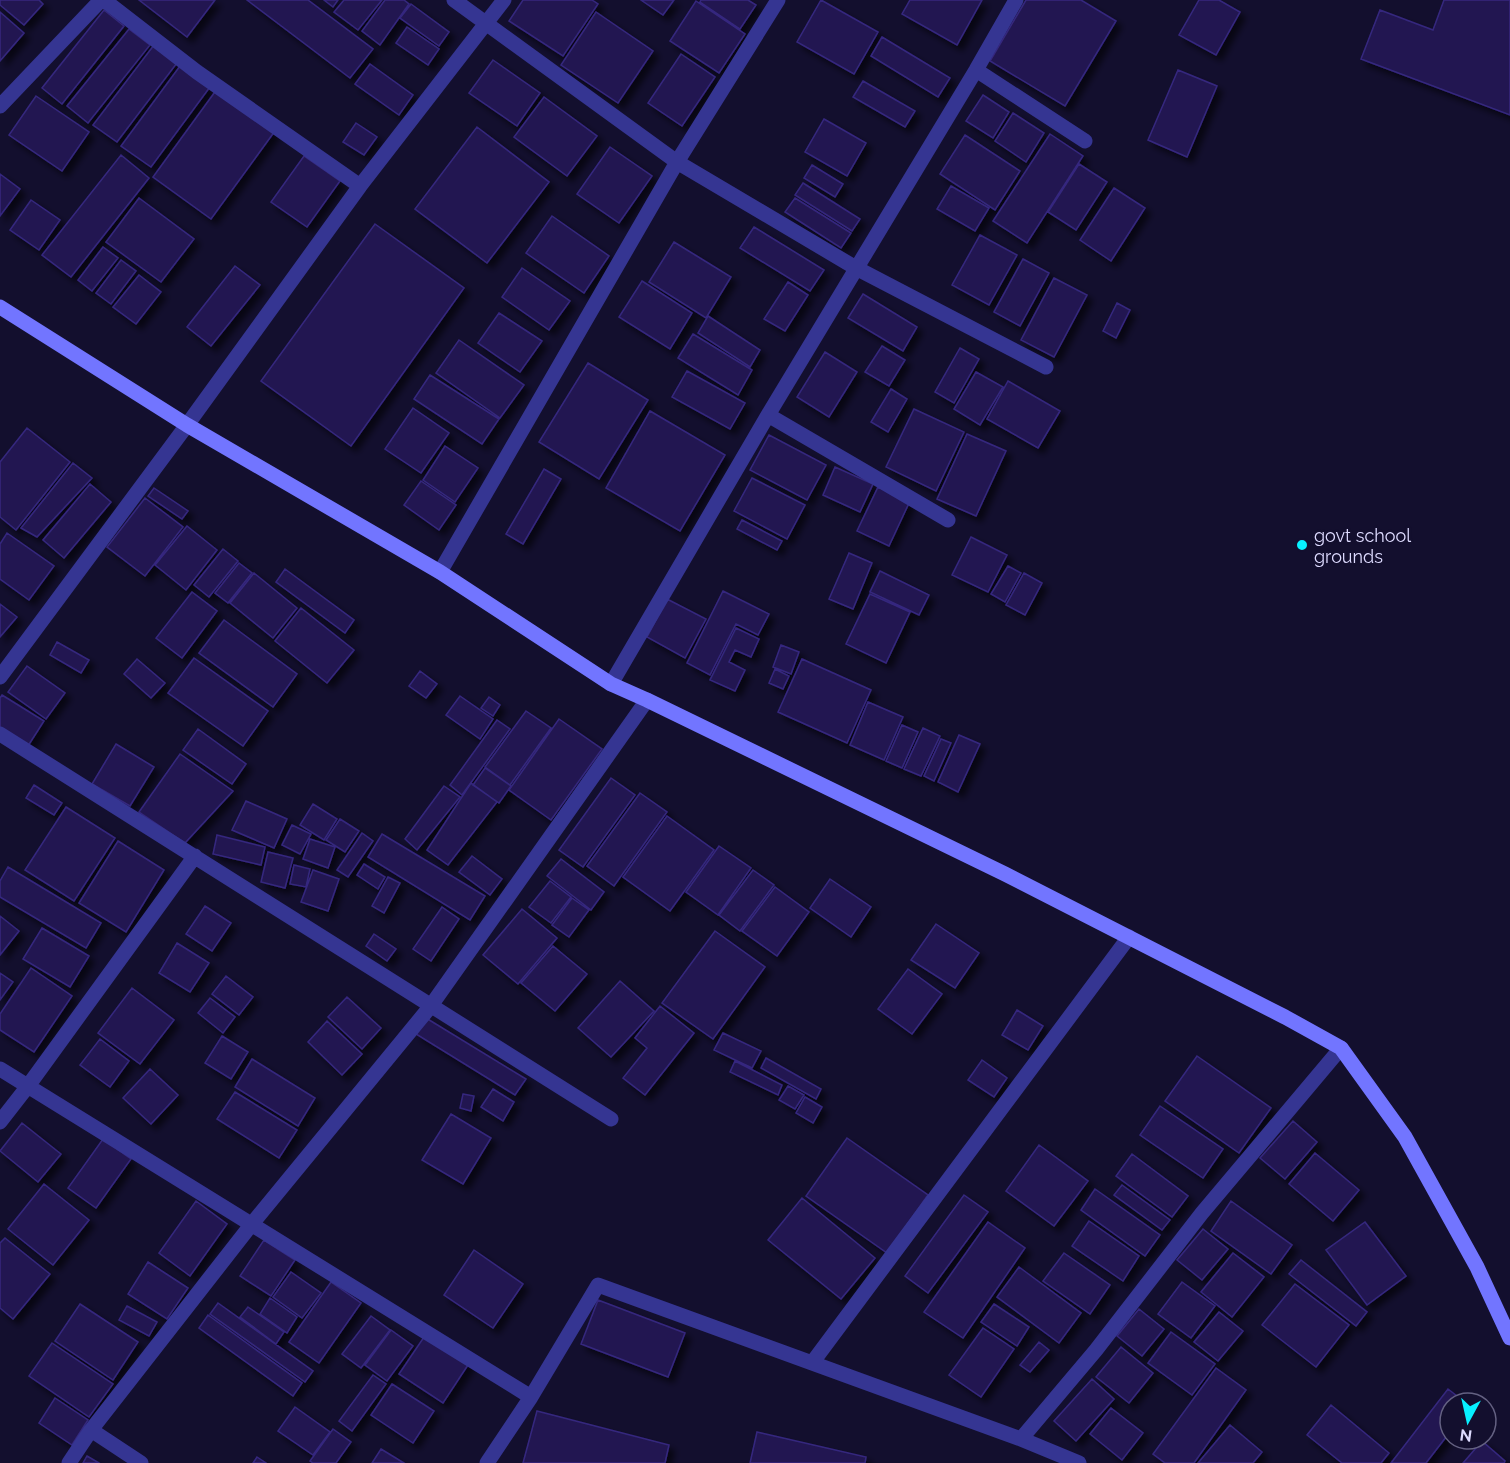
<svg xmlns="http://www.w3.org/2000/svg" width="1510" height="1463" font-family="Raleway,sans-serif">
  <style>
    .building { fill: #221951; stroke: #36287f; stroke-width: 1.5; filter: url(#shadow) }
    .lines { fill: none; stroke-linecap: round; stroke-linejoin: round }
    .minor { stroke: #353592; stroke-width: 15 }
    .secondary { stroke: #7275ff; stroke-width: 15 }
    .poi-dot { fill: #07f0ff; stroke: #130f2e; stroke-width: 2 }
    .labels { text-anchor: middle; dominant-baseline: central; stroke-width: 4.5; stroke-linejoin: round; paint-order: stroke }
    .poi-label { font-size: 18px; fill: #dedbff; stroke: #130f2e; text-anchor: start }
  </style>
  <defs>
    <filter id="shadow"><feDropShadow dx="5.5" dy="5.5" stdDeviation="3" flood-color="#0009"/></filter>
  </defs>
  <rect width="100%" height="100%" fill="#130f2e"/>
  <!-- building -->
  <path class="building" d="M0,0H39L43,4L24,25L0,5Z
    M139,0H215L187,37Z
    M247,0H308L373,49L350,78Z
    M324,0H338L333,7Z
    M344,0H382L358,30L334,12Z
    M385,0H404L409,4L380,45L362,31Z
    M523,0H592L598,4L563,56L509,21Z
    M641,0H674L663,15Z
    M701,0H748L756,5L740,29L700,2Z
    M821,0L878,32L854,74L797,42Z
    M910,0H982L957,45L902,14Z
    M1026,0H1081L1116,21L1065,106L990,61Z
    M1199,0H1219L1240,12L1216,55L1179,35Z
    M1444,0H1510V115L1361,59L1380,10L1433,30Z
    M696,1L745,34L719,73L670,41Z
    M411,4L449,32L439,46L400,18Z
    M104,10L124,26L62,104L42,88Z
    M0,12L24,33L0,61Z
    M596,12L653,51L618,103L561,65Z
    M407,27L439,49L428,65L396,43Z
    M129,29L150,45L88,123L67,106Z
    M882,37L950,78L938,97L871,56Z
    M154,45L177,63L117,142L93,125Z
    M681,54L715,77L682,126L648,103Z
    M493,60L540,93L517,126L469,93Z
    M370,64L413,95L399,115L355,84Z
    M180,66L210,87L151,167L121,146Z
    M1178,70L1217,86L1187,157L1148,140Z
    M863,81L915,111L905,127L853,97Z
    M217,89L275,131L211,219L153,177Z
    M983,95L1009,112L993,138L966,121Z
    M36,96L89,132L62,171L9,135Z
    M544,97L597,136L567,176L514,137Z
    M1013,113L1044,133L1026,162L995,141Z
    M824,119L866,143L847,176L805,152Z
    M356,123L377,137L364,155L343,142Z
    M477,127L549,182L487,263L415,209Z
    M1050,134L1083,156L1027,243L993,221Z
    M965,135L1020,171L995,210L940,174Z
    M610,147L652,176L619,223L577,194Z
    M121,155L149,178L71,277L42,255Z
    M304,156L340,181L307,227L271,202Z
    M1079,164L1107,182L1076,230L1048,212Z
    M812,165L843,184L835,197L804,178Z
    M0,174L20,189L0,216Z
    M803,183L860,219L852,231L795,195Z
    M951,186L989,208L975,231L937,209Z
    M1114,188L1145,208L1111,261L1080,240Z
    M139,198L194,239L161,282L106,242Z
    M795,198L851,233L841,248L785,212Z
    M31,200L60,220L39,250L10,230Z
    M552,216L609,256L584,293L526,253Z
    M375,224L464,288L351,446L261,381Z
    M754,227L824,270L810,291L740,248Z
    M980,235L1017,255L989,305L952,285Z
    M674,242L731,277L706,318L649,282Z
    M103,247L118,258L92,291L78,280Z
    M1023,259L1049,273L1020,326L994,312Z
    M121,260L136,271L111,304L96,293Z
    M235,266L260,285L211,346L187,327Z
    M522,268L570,301L549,330L502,297Z
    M139,275L161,292L136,324L113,307Z
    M1054,278L1087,295L1054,357L1021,340Z
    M642,281L692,313L670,349L619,317Z
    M788,282L808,295L785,331L764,319Z
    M863,294L917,327L903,351L848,318Z
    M1117,303L1130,310L1116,338L1103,331Z
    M499,313L542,341L520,372L478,343Z
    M708,316L760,350L750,367L698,333Z
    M693,334L752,370L738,395L678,358Z
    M459,340L524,385L500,418L436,373Z
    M882,346L905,360L889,386L865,372Z
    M960,348L979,359L954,403L935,392Z
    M825,352L857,372L829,417L797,397Z
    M588,363L648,400L599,479L539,442Z
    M687,371L745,403L730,429L672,397Z
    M976,372L1003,387L980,425L954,409Z
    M430,375L499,419L482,444L414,399Z
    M1008,381L1060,411L1038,448L987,419Z
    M891,389L907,399L888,432L871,422Z
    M413,408L449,433L421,473L385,449Z
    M914,409L964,432L936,491L886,467Z
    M650,411L725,455L680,531L606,488Z
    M27,428L70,462L16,530L0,517V462Z
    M967,434L1006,451L976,516L937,499Z
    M769,435L826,465L807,500L750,470Z
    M445,446L478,468L455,502L423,480Z
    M73,463L92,478L37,537L21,528Z
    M835,467L873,484L860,512L823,495Z
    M544,469L561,479L523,544L506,534Z
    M752,478L805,505L787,539L734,511Z
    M421,481L456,505L439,530L404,505Z
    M90,484L111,502L64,558L43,540Z
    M878,487L910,501L889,546L857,531Z
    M154,488L188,511L182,519L148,496Z
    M145,498L183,527L145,576L107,547Z
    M742,520L782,541L777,550L737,529Z
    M187,526L217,550L186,590L155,565Z
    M7,533L54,566L29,600L0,579V544Z
    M971,537L1007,555L988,592L952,575Z
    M223,549L238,561L209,597L194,585Z
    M849,553L872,563L853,609L829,599Z
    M239,563L252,573L228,603L215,593Z
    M1008,566L1021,573L1005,602L991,594Z
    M285,569L354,620L345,633L276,582Z
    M880,571L929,595L919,615L870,592Z
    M254,573L297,608L273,638L230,603Z
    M1024,573L1042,583L1025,615L1006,605Z
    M723,591L769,614L758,635L736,624L710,675L687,663Z
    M192,592L217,611L182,658L156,638Z
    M870,594L910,612L886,663L846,644Z
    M667,599L706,619L685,658L647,637Z
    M0,604L17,617L0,637Z
    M301,608L354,650L327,683L275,641Z
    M224,620L297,674L273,707L199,653Z
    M736,628L759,639L751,657L735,650L729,662L745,670L735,691L710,680Z
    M57,642L89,660L81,673L50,655Z
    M781,645L799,652L791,674L773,667Z
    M194,658L268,711L243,746L168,693Z
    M137,659L165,683L151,698L124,674Z
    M802,659L871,690L847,743L778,712Z
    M27,666L65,693L46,719L8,692Z
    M775,669L789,676L783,689L769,683Z
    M420,671L437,684L426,698L409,686Z
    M2,695L44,721L28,746L0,728V698Z
    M460,696L493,719L480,739L446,715Z
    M489,697L500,705L493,716L481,708Z
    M868,702L903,717L884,760L850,745Z
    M526,711L551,728L510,785L485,767Z
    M559,719L602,749L551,820L509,790Z
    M497,720L510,729L462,795L450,785Z
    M902,725L918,732L902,768L886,761Z
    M923,728L940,736L921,776L904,769Z
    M198,729L246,764L232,784L183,750Z
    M959,735L980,744L958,792L938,782Z
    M941,739L951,743L934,781L924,776Z
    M116,744L154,767L130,806L92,784Z
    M180,754L233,791L185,843L139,812Z
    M485,768L511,786L499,803L473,785Z
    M611,778L635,795L583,867L559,850Z
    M471,783L497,802L448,865L427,850Z
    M34,785L62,803L54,815L26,798Z
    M444,786L460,797L417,850L405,839Z
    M640,793L667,812L614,886L587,866Z
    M246,801L287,819L274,848L232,830Z
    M313,804L337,819L324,840L300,825Z
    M66,807L115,838L74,901L25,870Z
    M667,816L714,850L670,911L623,877Z
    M340,819L359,831L345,852L326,840Z
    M292,825L311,834L300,854L282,845Z
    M362,833L373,841L348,877L337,870Z
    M382,834L485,896L470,920L368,857Z
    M217,835L265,847L261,865L213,854Z
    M310,839L335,847L328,868L303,859Z
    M118,841L164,870L126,932L79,903Z
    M719,846L751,868L718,915L686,892Z
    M268,852L293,858L285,888L261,882Z
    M472,856L502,879L490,895L459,872Z
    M561,859L604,892L591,910L547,876Z
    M364,864L385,877L378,889L357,875Z
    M294,865L310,869L306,887L290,884Z
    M8,867L101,923L86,948L0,897V881Z
    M313,870L339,879L328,911L301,902Z
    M753,870L774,885L740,931L719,915Z
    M388,877L400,883L384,913L372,906Z
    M830,879L871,907L851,937L810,908Z
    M550,881L571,897L551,923L529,907Z
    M775,887L809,912L777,956L742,931Z
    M572,898L589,910L569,937L552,925Z
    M205,906L231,923L212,951L186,934Z
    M442,907L459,919L431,961L413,949Z
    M522,909L557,938L518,984L483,955Z
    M0,916L19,931L0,955Z
    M936,924L979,953L955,988L911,960Z
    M42,928L89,956L70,987L23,959Z
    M715,931L765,967L713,1039L662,1003Z
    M374,934L396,949L387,961L366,946Z
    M177,943L209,963L190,992L159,973Z
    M553,946L587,974L555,1011L521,983Z
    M31,968L72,996L34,1052L0,1030V1014Z
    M908,969L942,994L912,1034L878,1009Z
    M0,973L13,982L0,1000Z
    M226,976L253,997L239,1015L212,994Z
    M620,981L654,1011L611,1057L578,1028Z
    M132,988L174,1020L140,1064L98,1033Z
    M347,997L381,1028L362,1049L328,1017Z
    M210,998L235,1017L223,1033L198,1013Z
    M660,1006L694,1033L645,1095L623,1078L647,1048L635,1038Z
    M1017,1010L1043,1026L1028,1050L1002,1035Z
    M426,1018L526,1079L515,1095L416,1034Z
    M327,1021L362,1054L342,1075L308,1042Z
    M723,1033L761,1051L752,1068L714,1050Z
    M222,1036L248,1052L231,1079L205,1063Z
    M100,1039L129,1061L110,1087L80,1065Z
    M1197,1056L1271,1108L1239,1153L1165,1101Z
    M766,1058L821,1089L816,1099L761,1068Z
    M252,1059L315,1098L298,1126L235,1087Z
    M982,1060L1007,1078L994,1097L968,1080Z
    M735,1061L782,1085L778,1095L730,1072Z
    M150,1069L178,1095L151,1124L123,1098Z
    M788,1086L804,1095L795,1109L779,1100Z
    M493,1089L514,1102L503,1121L481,1107Z
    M235,1092L297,1130L279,1158L217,1119Z
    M463,1094L474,1096L471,1111L460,1108Z
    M805,1097L822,1107L813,1123L796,1113Z
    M1160,1106L1223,1149L1203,1178L1140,1135Z
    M451,1114L491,1138L463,1184L422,1160Z
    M1293,1121L1317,1142L1285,1179L1260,1158Z
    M22,1123L61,1154L38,1182L0,1151Z
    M847,1138L928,1195L887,1253L806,1196Z
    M103,1139L131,1159L96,1208L68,1188Z
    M1039,1145L1088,1181L1054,1226L1006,1191Z
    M1315,1153L1359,1190L1333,1221L1289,1184Z
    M1132,1154L1188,1196L1172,1217L1116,1176Z
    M44,1184L89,1220L53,1265L8,1229Z
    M1122,1185L1170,1220L1162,1230L1114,1195Z
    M1095,1189L1160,1235L1145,1256L1081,1210Z
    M964,1195L988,1212L928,1293L905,1276Z
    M802,1198L875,1258L841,1299L768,1240Z
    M196,1201L227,1224L190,1276L159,1253Z
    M1231,1201L1292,1245L1271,1274L1211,1231Z
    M1089,1221L1139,1256L1123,1281L1072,1246Z
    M988,1222L1025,1248L963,1338L924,1312Z
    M1365,1222L1406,1276L1367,1305L1326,1250Z
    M1203,1229L1228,1249L1202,1280L1177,1260Z
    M5,1238L50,1274L13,1319L0,1308V1243Z
    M264,1240L295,1260L271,1296L240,1276Z
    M474,1250L523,1284L493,1328L444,1295Z
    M1064,1253L1110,1285L1090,1314L1043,1281Z
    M1233,1253L1264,1277L1232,1317L1201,1292Z
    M1301,1260L1367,1312L1356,1326L1289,1274Z
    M148,1262L188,1288L167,1319L128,1294Z
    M1019,1267L1081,1313L1059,1343L997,1297Z
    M291,1272L321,1293L302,1318L273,1297Z
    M331,1282L361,1303L319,1363L289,1342Z
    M1182,1282L1215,1306L1191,1338L1158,1314Z
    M1295,1284L1349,1325L1316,1367L1262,1325Z
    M270,1298L297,1317L287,1333L260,1314Z
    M598,1300L685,1333L668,1377L581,1344Z
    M218,1303L313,1371L305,1382L210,1314Z
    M80,1304L138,1342L113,1380L55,1341Z
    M994,1304L1029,1327L1017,1346L981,1322Z
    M127,1306L157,1322L149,1336L119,1320Z
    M248,1307L284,1332L276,1344L240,1317Z
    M1139,1309L1164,1329L1142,1356L1117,1336Z
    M1219,1312L1243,1331L1218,1361L1194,1342Z
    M208,1315L302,1383L293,1396L199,1328Z
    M371,1316L390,1330L361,1368L342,1354Z
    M983,1328L1014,1349L981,1397L949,1375Z
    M391,1330L413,1346L387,1381L365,1365Z
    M1171,1332L1215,1364L1192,1395L1148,1363Z
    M426,1334L470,1362L443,1403L399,1374Z
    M1039,1342L1049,1350L1030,1372L1020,1365Z
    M52,1343L113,1384L89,1417L29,1376Z
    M1121,1347L1153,1373L1129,1403L1096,1377Z
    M1216,1368L1246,1390L1194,1463H1165L1153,1454Z
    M373,1375L386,1384L352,1431L339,1421Z
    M1092,1379L1114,1399L1076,1441L1054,1421Z
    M392,1384L434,1411L413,1443L371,1415Z
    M1448,1389L1466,1403H1450V1432L1426,1463H1391Z
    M55,1398L88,1420L72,1445L39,1423Z
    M1331,1405L1389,1453L1381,1463H1342L1307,1435Z
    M295,1407L330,1432L313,1455L278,1431Z
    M1111,1408L1143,1433L1122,1460L1090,1434Z
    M537,1411L669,1445L665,1463H523Z
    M1230,1425L1262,1452L1253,1463H1198Z
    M333,1429L351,1442L336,1463H313L310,1461Z
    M757,1432L866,1457L865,1463H750Z
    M1482,1441L1505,1461L1504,1463H1463Z
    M381,1449L404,1463H372Z
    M87,1456L99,1463H83Z
    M257,1457L266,1463H253Z"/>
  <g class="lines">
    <!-- minor -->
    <path class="minor" d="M104,0L197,72L360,186
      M454,0L677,162L856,268L1046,367
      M976,70L1085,141
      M0,106L101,0
      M768,415L948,520
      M440,572L677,162L778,0
      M0,677L187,425L360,186L504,0
      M611,684L768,415L976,70L1016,0
      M0,734L611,1119
      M0,1069L531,1397L598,1285L1021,1439L1079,1463
      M0,1122L28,1086L195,856
      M812,1363L1129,937
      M91,1430L141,1463
      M1021,1439L1096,1350L1202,1213L1341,1048
      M69,1463L91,1430L251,1225L430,1007L647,700
      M487,1463L531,1397"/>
    <!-- secondary -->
    <path class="secondary" d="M0,307L187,425L440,572L611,684L647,700L1005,874L1285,1017L1341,1048L1405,1137L1477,1267L1510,1338"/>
  </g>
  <!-- markers -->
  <circle class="poi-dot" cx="1302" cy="545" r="6"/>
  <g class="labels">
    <!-- poi labels -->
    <g class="poi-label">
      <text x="1314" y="535">govt school<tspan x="1314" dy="21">grounds</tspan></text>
    </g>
  </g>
  <!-- north arrow -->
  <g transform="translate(1468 1421) rotate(188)"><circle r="28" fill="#130f2e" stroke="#646182" stroke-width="1.5"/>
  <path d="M0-4.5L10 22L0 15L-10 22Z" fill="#07f0ff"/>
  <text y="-9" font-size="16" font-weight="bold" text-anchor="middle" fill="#dedbff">N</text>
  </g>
</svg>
